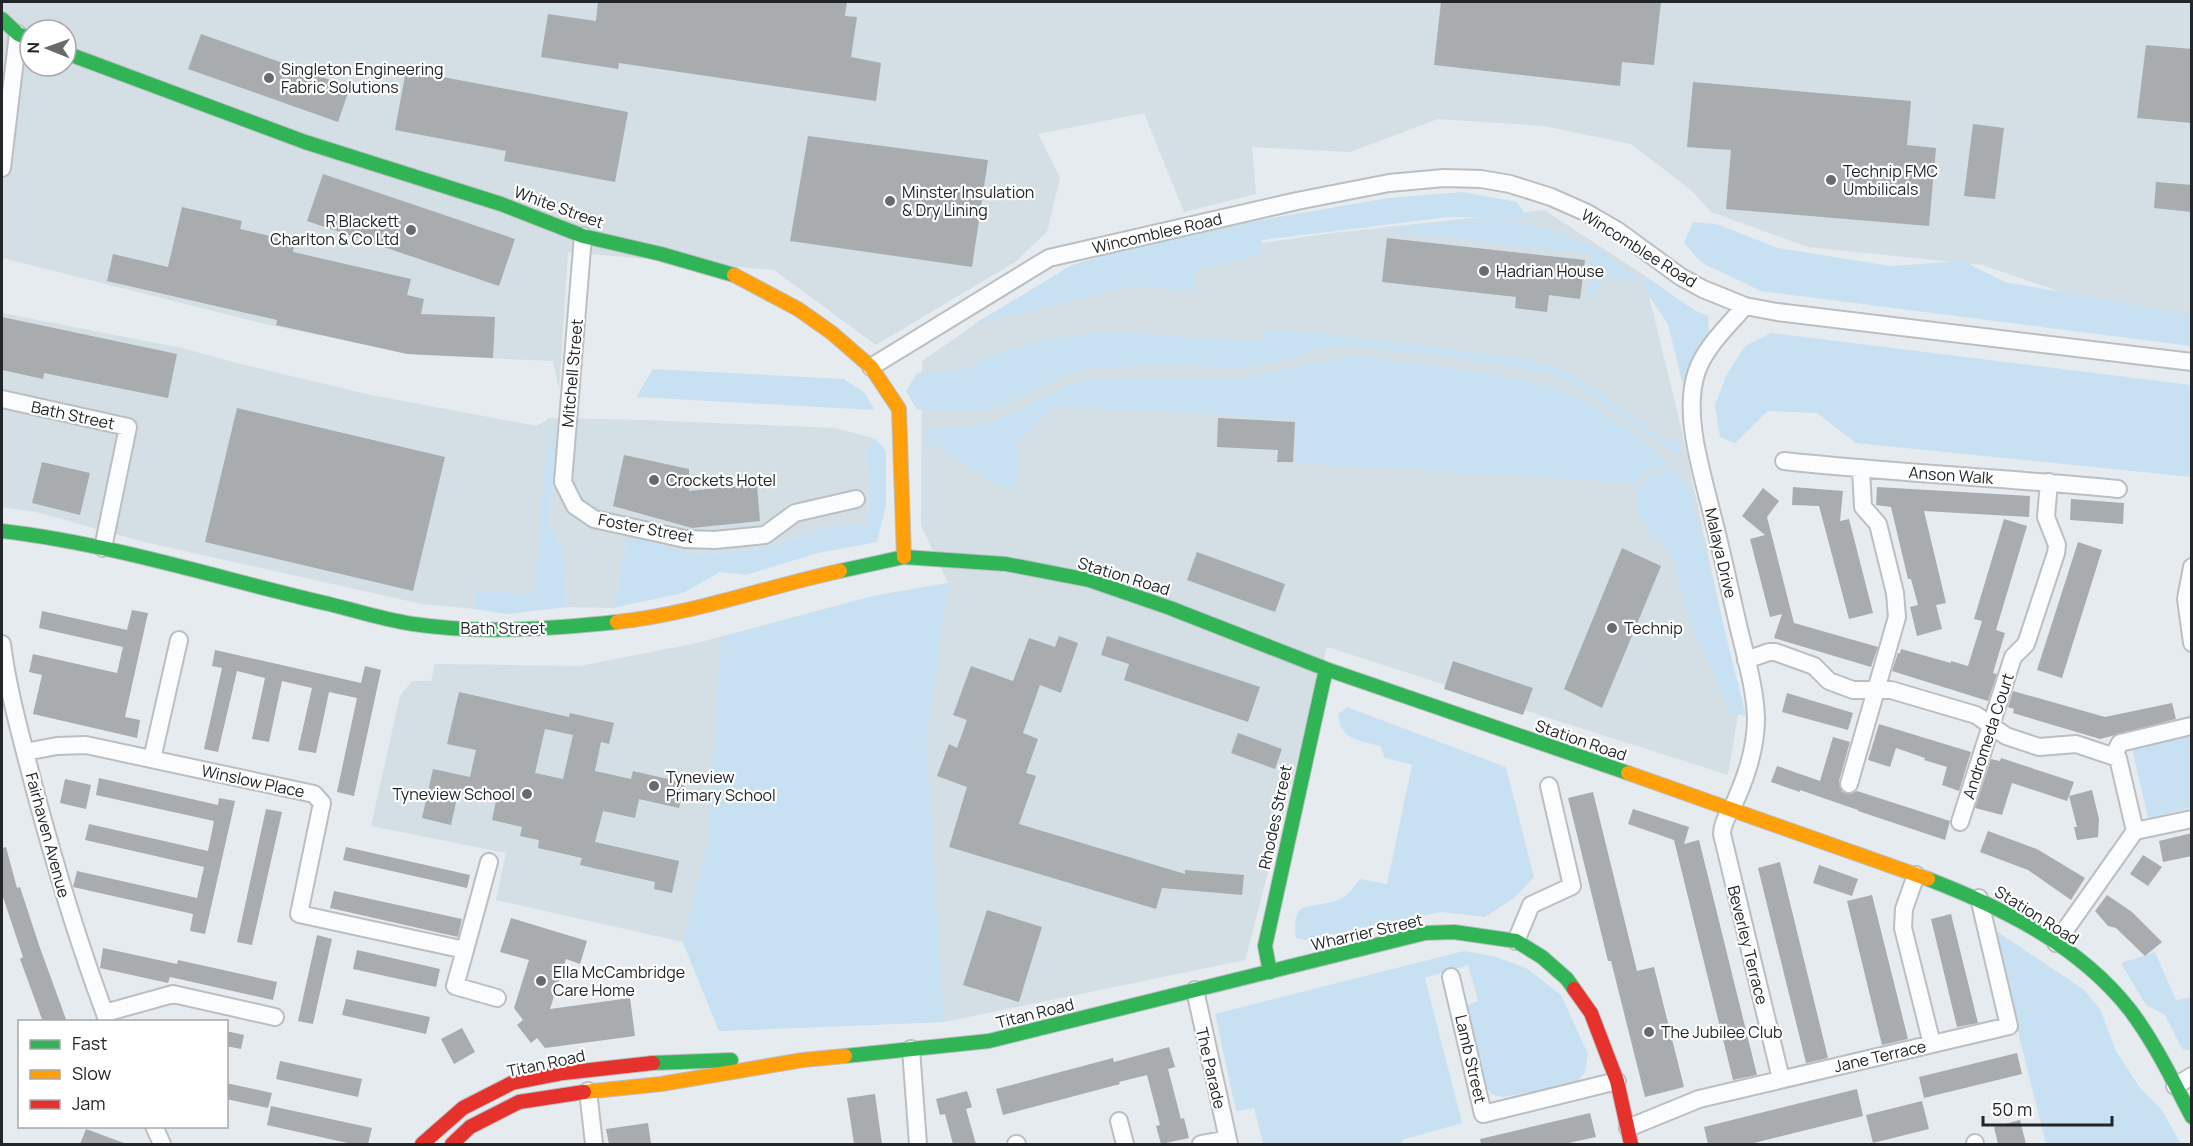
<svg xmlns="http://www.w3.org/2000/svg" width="2193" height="1146" font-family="Manrope,sans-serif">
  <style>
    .built { fill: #d3dee5; fill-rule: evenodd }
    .green { fill: #c7e1f2 }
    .building { fill: #a8acaf; fill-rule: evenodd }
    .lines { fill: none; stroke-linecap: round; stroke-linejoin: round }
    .street-casing { stroke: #bbbfc2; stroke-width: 20 }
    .fast-casing { stroke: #bbbfc2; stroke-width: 16 }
    .slow-casing { stroke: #bbbfc2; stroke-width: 16 }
    .jam-casing { stroke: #bbbfc2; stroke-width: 16 }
    .street { stroke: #fbfcfd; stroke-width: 16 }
    .fast { stroke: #30b455; stroke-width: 14 }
    .slow { stroke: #ff9f0a; stroke-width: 14 }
    .jam { stroke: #e5322d; stroke-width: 14 }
    .poi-dot { fill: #676b6e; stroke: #fff; stroke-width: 2 }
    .labels { text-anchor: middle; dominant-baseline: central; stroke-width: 4.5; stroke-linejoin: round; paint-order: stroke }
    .poi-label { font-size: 16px; fill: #222628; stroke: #fff; text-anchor: start }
    .street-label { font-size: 16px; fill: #222628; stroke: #fff }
  </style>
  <rect width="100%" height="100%" fill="#e6ebef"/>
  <!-- built -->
  <path class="built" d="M2,2H2191V330L2141,319L1982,265L1808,247L1711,212L1692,191L1631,144L1544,126L1438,119L1350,152L1252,147L1256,194L1184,212L1144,113L1038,134L1060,178L1047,232L1015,262L876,345L774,270L568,252L559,390L553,361L416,355L269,325L2,258ZM30,30H66V66H30Z
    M1544,210L1644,275L1680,423L1740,702L1728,775L1327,647L1245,960L944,1022L719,1031L683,942L496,900L506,853L371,826L400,696L412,681H431L435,664L580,666L697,643L873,596L948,583L921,525L922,361L987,316L1189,253L1333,233Z
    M2,313L182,348L240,364L371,395L537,426L549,418L643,420L835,428L876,439L865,449L869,481L868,523L824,528L763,549L696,554L628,536L613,608L567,607L562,551L548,521L555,470L549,423L534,595L473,590L475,609L422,604L144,542L36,512L2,507Z"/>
  <!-- green -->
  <path class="green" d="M1463,192L1517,202L1527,217H1449L1262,240L1261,255L1197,270L1193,290L1132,286L974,324L1072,265L1175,235L1388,198Z
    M1502,219C1554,229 1600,242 1639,281L1600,277L1597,296H1588L1591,254L1386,231L1428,223Z
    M1693,222L1716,224L1778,248L1891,266L1963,261L2005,282L2186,314L2191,317V346L1761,291L1702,263L1684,243Z
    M1644,275L1694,310L1708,316L1709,333L1683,385L1668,324L1644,289Z
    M1266,329L1353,337L1526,359L1560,369L1583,381L1663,438L1678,441L1681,457L1579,387L1554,374L1466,359L1350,345L1328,347L1265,364L1244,368L1160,365L1090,368L1070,373L1003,405L977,411L947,412L928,408L917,410L906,391L917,373L961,370L999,353L1047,339L1101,332L1264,341Z
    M1771,333L2191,385V477L1856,443L1817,413L1768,411L1735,443L1720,437L1715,405L1727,374L1745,346Z
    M1350,355L1492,373L1553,387L1589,403L1633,433L1670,465L1651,469L1635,483L1295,463L1296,419L1055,406L1018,443L1016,493L987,478L925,441L926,430L975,426L1000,419L1073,383L1097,379L1246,377Z
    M653,369L844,379L864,392L875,410L636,397Z
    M549,418L555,470L548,521L562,551L567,607L507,614L475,609L473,590L534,594Z
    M876,439L886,451V505L877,542L818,553L746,575L720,572L683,593L613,608L628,536L696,554L763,549L824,528L868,523L869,481L865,449Z
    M1672,468L1689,487L1746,716L1731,713L1698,640L1681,593L1669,549L1651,534L1636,507L1637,487L1655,471Z
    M948,583L926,746L944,1022L719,1031L683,942L707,848L721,637L873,596Z
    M1347,707L1506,767L1534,877L1514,898L1485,917L1441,912L1306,940L1296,938C1290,895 1314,911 1340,899C1348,896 1355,885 1360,879L1387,884L1412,765L1385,758L1380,746C1359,740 1340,740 1338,714Z
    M2191,736V808L2148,818L2132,749Z
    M1992,928L2083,989L2100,1009L2116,1051L2140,1088L2161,1109L2181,1144H2046Z
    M1464,951L1493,956L1526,968L1561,995L1588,1054L1585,1072L1575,1084L1502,1097L1492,1094L1487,1088L1467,1005L1478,1001L1468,965L1425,978L1462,1123L1402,1140V1144H1263L1254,1108L1236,1111L1215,1014Z
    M2155,952L2176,1000L2191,997V1050L2182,1049L2165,1015L2146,1005L2121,963Z"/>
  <!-- building -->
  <path class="building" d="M598,2H847L845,16L857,17L851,57L881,63L876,101L619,63L618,69L541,57L548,14L596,21Z
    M1441,2H1661L1654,65L1622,62L1620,86L1434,65Z
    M201,34L350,87L338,122L188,69Z
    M2146,45L2192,49V123L2137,118Z
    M406,70L628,112L615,182L504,161L506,151L395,130Z
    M1693,82L1911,101L1907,145L1936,148L1929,226L1726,209L1731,150L1687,147Z
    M1973,124L2004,128L1995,199L1964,196Z
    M808,136L988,160L972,267L790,241Z
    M323,174L515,239L499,286L307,221Z
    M2156,182L2192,185V212L2154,208Z
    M182,207L242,221L240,229L295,242L293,252L411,279L407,295L424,299L421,314L495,317L493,358L407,354L276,325L277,320L107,281L113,254L168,267Z
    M1387,238L1585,260L1580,299L1549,295L1547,312L1515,308L1516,297L1382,282Z
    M2,317L177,354L168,398L44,373L43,379L2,370Z
    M237,408L445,457L413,591L205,542Z
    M1218,418L1295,422L1293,462H1277L1278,450L1217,447Z
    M624,455L689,469V491L757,484L760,521L692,528L613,506Z
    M42,462L90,473L80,515L32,503Z
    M1793,487L1843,491L1840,521L1849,519L1873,613L1849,619L1819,506L1792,505Z
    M1877,487L2030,496L2029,517L1924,511L1946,603L1936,605L1942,629L1917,636L1910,607L1918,605L1911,579H1908L1891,507L1876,505Z
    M1763,488L1779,501L1767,517L1794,623L1878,647L1871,667L1774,638L1782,614L1770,617L1750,539L1765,535L1742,516Z
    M2071,499L2124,503L2123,524L2070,520Z
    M2004,519L2027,526L1996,630L2005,633L1993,673L1997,674L1988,701L1892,671L1898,653H1900L1901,649L1951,663V661L1968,666L1982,621L1974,619Z
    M2078,542L2102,550L2062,678L2037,670Z
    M1622,548L1661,566L1602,708L1564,689Z
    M1197,552L1285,584L1275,612L1187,580Z
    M132,610L148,613L125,717L140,720L137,738L33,714L42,675L29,672L33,654L117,673L123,647L39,628L42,611L127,630Z
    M1059,636L1078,643L1061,693L1040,685L1023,733L1038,739L1026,773L1036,776L1019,824L1185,874V870L1244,875L1242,895L1162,888L1156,909L949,847L967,787L937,776L949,744L957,748L967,720L953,715L971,666L1013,681L1029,638L1055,647Z
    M1107,636L1260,687L1248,722L1124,680L1129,664L1101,655Z
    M215,650L361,683L365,666L381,670L354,796L337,792L357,698L329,692L316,753L298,750L312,688L282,681L269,742L252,739L265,678L237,671L218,752L204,749L222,668L212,666Z
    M1453,661L1533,688L1523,715L1444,689Z
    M2013,691L2105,717L2172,703L2176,719L2100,739L2013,713L2014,709L2008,707Z
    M459,692L569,717L570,713L614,723L609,744L601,742L595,771L631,779L633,771L685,783L679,808L639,799L635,818L603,811L595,842L679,861L672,893L654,889L655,882L580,865L582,858L538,848L539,840L520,836L522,827L492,820L496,801L458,793L451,825L422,818L433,769L470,777L476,750L447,744ZM545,729L573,735L563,779L535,773Z
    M1787,693L1853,713L1848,730L1782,712Z
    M1879,724L1971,752L1959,791L1942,785L1947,767L1924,760L1925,758L1896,748L1890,767L1868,760Z
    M1238,733L1282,749L1275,769L1231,753Z
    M1833,737L1850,742L1839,781L1842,792L1851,794L1857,791L1950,821L1945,840L1858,811V810L1800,790V792L1771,782L1777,766L1820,781Z
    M2001,758L2074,782L2067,801L2012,783L2002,815L1975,808L1991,759L2000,761Z
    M99,778L218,805L219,798L235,801L205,934L190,931L193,914L73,887L77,871L197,898L204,867L85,840L89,824L208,851L214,821L96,795Z
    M65,779L91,785L86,809L60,803Z
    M2092,790L2099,819L2098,837L2077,840L2074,827H2077L2069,796Z
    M1593,792L1637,971L1654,967L1684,1087L1645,1097L1611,961H1608L1568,798Z
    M266,809L282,812L252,945L237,942Z
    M1633,809L1689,827L1684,844L1699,840L1757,1075L1733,1080L1674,840L1628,824Z
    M1988,831L2037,849L2085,878L2071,900L2028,870L1980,852Z
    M2192,833V856L2163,862L2159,841Z
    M6,847L17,888L20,887L39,945L67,1022H43L20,959L23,957L2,894V848Z
    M346,847L470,875L467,888L343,860Z
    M2143,855L2162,867L2148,886L2130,874Z
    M1780,862L1828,1058L1806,1063L1758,868Z
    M1819,865L1858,879L1852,896L1813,883Z
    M334,891L462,919L458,937L330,908Z
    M1872,895L1908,1039L1882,1045L1847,901Z
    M2107,895L2132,912L2162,942L2145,956L2116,928L2108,926L2095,911Z
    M987,910L1042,927L1019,1002L963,985Z
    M1951,914L1978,1023L1957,1027L1931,919Z
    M511,918L587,941L580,964L566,959L550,1009L630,998L635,1036L545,1048L537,1038L531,1043L517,1025L523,1020L514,1008L529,960L500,952Z
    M317,935L332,939L313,1024L298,1021Z
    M103,948L177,964L178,960L277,982L273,1000L170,977L168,983L100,968Z
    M357,950L440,969L436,987L353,969Z
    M346,999L430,1017L426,1034L342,1015Z
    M462,1028L475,1052L454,1064L441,1039Z
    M226,1031L244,1035L241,1049L226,1046Z
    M1169,1047L1175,1067L1168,1069L1181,1119L1184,1118L1189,1138L1161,1144L1156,1126L1160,1125L1147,1075L1119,1082L1120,1084L1003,1115L996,1089L1113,1058L1114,1062Z
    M2017,1053L2022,1074L1924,1098L1919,1077Z
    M280,1061L362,1079L358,1097L276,1079Z
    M226,1083L272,1093L268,1108L226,1099Z
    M1857,1089L1863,1116L1750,1144H1708L1704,1127Z
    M967,1091L972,1107L966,1109L976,1144H953L945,1114L940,1115L936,1099Z
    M875,1094L882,1144H854L847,1098Z
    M1922,1101L1929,1129L1873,1143L1866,1115Z
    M271,1106L372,1128L368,1144H352L267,1125Z
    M1590,1113L1596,1137L1564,1144H1481L1480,1139Z
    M2020,1120L2026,1144H1998L1994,1127Z
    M648,1123L651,1144H609L606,1129Z
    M86,1129L124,1143V1144H80Z"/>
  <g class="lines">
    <!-- street casing -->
    <g class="street-casing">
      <path id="street" d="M2,168L18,34
        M583,236L563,482L575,506L594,519L685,539L715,540L765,535L795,513L856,499
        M1745,306C1729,325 1705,347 1697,371C1682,413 1702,472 1712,514C1722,552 1730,591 1739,629C1746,658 1755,688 1756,718C1756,745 1748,772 1737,797C1732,810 1722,820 1722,834L1781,1079
        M871,367L1049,258L1297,201L1389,183L1444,178L1481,179L1510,184L1551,197L1585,212L1618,231L1681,277L1703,289L1745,306L1777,312L2192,362
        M2,399L128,427L103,548
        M1784,461C1895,473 2007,478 2118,489
        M2192,567L2186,599L2192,643
        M2,644C8,692 22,740 34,787C55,866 79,945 108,1022
        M1746,660L1769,652H1775L1814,666L1829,681L1853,690H1891L1976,715L2006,736L2039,747L2076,744L2118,758L2135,831
        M25,752L57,746L86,745L314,794L322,803L299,914L465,950L489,862
        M2113,756L2120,743L2191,726
        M152,759L179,640
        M1849,784L1897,617L1895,593L1878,524L1863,507L1861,469
        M1960,822L2013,657L2026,644L2056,553L2057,545L2046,517L2049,482
        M2135,831L2192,819
        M1916,875L1904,909L1903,928L1932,1044
        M1516,941L1531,905L1572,886L1549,786
        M2056,943L2135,831
        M465,950L455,986L497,998
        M1451,977L1483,1114L1617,1081
        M1195,990L1229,1144
        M105,1013L173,994L275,1017
        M911,1049L918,1144
        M2175,1086L2192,1076
        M588,1091L594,1144
        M1119,1121L1125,1144
        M154,1126L162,1144
        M1628,1128L1699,1099L2009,1026L1979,898
        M1975,1143V1144
        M1016,1144H1017
        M1201,1144L1228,1139"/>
    </g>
    <!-- fast casing -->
    <g class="fast-casing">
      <path id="fast" d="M2,19L18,34L30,39
        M66,53L305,142L501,204L583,236L661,254L734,275
        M2,531C113,544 221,579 329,604C357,611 385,620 413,624C480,634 550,629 617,622
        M840,571L904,557L1006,564L1089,580L1170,608L1326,669L1628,773
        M1928,879C2003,908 2079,945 2130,1010C2155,1043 2173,1081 2192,1117
        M1270,972L1265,946L1326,669
        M845,1056L989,1041L1425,933L1454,932L1516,941L1542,957L1567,979L1574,989
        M653,1063L731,1060"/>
    </g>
    <!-- slow casing -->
    <g class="slow-casing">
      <path id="slow" d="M734,275L798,309L832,333L871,367L899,409L904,557
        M617,622C693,614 766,587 840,571
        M1628,773L1928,879
        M584,1092L661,1084L803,1060L845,1056"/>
    </g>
    <!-- jam casing -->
    <g class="jam-casing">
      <path id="jam" d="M1574,989L1591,1013L1617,1081L1631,1144
        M422,1144L463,1108L512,1083L563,1073L653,1063
        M452,1144L470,1127L519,1102L584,1092"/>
    </g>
    <!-- street -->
    <use href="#street" class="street"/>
    <!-- fast -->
    <use href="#fast" class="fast"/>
    <!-- slow -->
    <use href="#slow" class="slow"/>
    <!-- jam -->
    <use href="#jam" class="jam"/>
  </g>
  <!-- markers -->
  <g class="poi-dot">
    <circle cx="269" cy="78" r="6"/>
    <circle cx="1831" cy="180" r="6"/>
    <circle cx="890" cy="201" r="6"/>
    <circle cx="411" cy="230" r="6"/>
    <circle cx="1484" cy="271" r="6"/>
    <circle cx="654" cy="480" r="6"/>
    <circle cx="1612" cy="628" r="6"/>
    <circle cx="654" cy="786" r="6"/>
    <circle cx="527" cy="794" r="6"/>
    <circle cx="541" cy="981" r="6"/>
    <circle cx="1649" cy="1032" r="6"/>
  </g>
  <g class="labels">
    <!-- poi labels -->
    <g class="poi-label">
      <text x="281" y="69">Singleton Engineering<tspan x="281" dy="18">Fabric Solutions</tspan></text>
      <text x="1843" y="171">Technip FMC<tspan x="1843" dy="18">Umbilicals</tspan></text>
      <text x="902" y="192">Minster Insulation<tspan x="902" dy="18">&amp; Dry Lining</tspan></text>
      <text x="399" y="221" text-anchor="end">R Blackett<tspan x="399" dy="18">Charlton &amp; Co Ltd</tspan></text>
      <text x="1496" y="271">Hadrian House</text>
      <text x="666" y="480">Crockets Hotel</text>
      <text x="1624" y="628">Technip</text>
      <text x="666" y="777">Tyneview<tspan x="666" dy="18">Primary School</tspan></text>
      <text x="515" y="794" text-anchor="end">Tyneview School</text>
      <text x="553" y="972">Ella McCambridge<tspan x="553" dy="18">Care Home</tspan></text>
      <text x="1661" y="1032">The Jubilee Club</text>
    </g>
    <!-- street labels -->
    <g class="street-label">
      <text transform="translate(559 207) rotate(20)">White Street</text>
      <text transform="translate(1157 233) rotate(-13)">Wincomblee Road</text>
      <text transform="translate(1639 248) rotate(32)">Wincomblee Road</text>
      <text transform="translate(572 373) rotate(-85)">Mitchell Street</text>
      <text transform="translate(73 415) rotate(12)">Bath Street</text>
      <text transform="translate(1951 475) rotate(4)">Anson Walk</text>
      <text transform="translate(646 528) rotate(11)">Foster Street</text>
      <text transform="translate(1721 553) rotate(77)">Malaya Drive</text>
      <text transform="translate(1124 576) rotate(17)">Station Road</text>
      <text x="503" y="628">Bath Street</text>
      <text transform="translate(1988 736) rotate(-72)">Andromeda Court</text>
      <text transform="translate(1581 740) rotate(19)">Station Road</text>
      <text transform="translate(253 781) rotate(12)">Winslow Place</text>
      <text transform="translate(1275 817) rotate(-78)">Rhodes Street</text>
      <text transform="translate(48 835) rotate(75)">Fairhaven Avenue</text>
      <text transform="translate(2037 915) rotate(32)">Station Road</text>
      <text transform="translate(1367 932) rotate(-13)">Wharrier Street</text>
      <text transform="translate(1748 945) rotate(76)">Beverley Terrace</text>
      <text transform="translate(1035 1013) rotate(-14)">Titan Road</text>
      <text transform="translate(1880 1056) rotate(-13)">Jane Terrace</text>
      <text transform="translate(1471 1059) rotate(77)">Lamb Street</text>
      <text transform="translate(546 1063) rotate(-12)">Titan Road</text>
      <text transform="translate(1211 1068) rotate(77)">The Parade</text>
    </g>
  </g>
  <!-- border -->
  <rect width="2193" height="1146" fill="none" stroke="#222628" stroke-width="6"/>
  <!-- legend -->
  <rect x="18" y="1020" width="210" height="108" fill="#ffffff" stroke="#a7a8a9" stroke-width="1.5"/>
  <rect x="30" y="1040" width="30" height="9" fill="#30b455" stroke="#a7a8a9" stroke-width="1.5"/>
  <text x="72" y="1050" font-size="18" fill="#222628">Fast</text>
  <rect x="30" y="1070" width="30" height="9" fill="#ff9f0a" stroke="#a7a8a9" stroke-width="1.5"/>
  <text x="72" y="1080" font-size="18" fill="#222628">Slow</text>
  <rect x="30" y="1100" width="30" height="9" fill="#e5322d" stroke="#a7a8a9" stroke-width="1.5"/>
  <text x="72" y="1110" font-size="18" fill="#222628">Jam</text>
  <!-- north arrow -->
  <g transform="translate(48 48) rotate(271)"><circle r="28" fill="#ffffff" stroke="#a7a8a9" stroke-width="1.5"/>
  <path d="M0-4.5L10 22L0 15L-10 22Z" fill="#676b6e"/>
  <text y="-9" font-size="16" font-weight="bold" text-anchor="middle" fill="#222628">N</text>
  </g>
  <!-- scale -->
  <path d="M1983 1116v9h129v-9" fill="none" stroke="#222628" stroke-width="3"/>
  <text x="1992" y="1116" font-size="18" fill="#222628" stroke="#ffffff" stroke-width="4.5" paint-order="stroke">50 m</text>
</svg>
